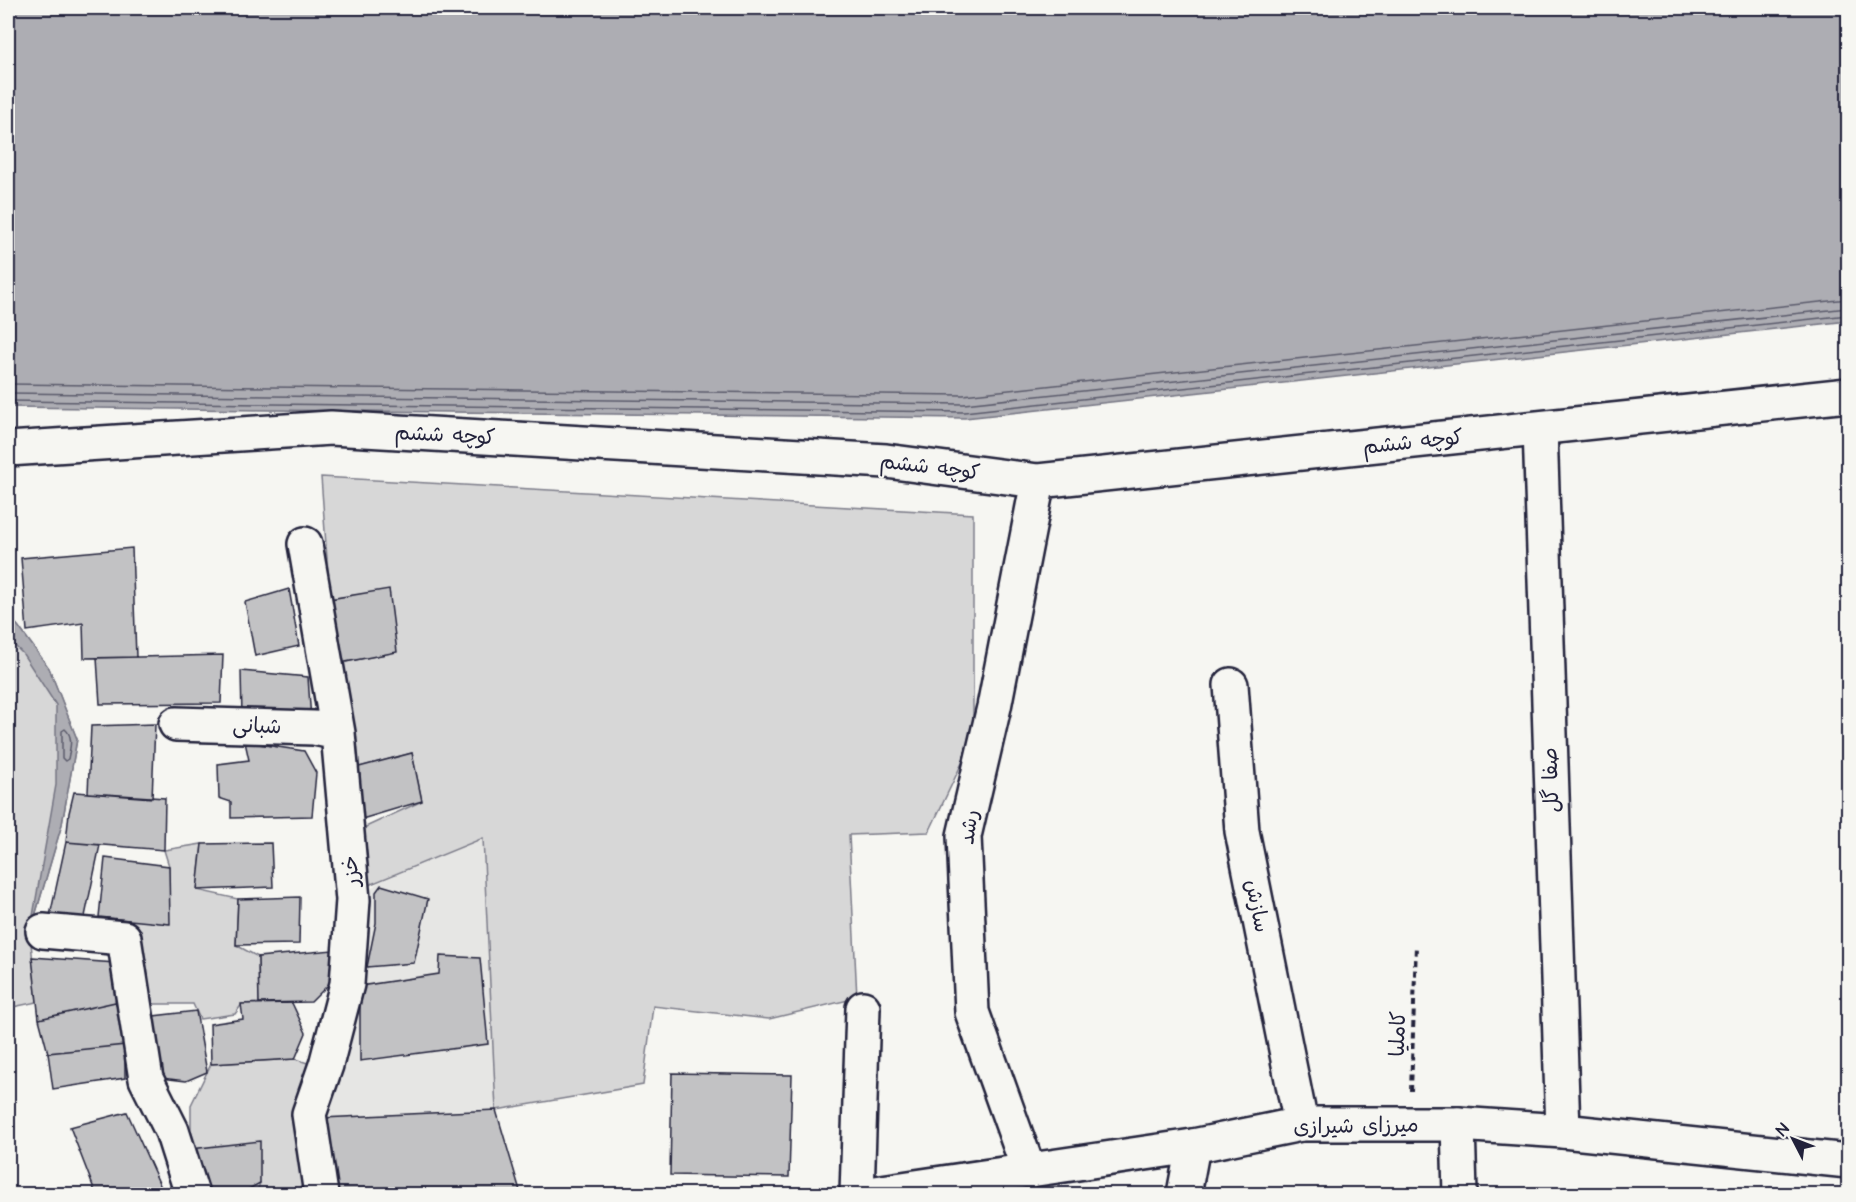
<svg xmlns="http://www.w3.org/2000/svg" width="1856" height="1202" font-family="'Architects Daughter','Playpen Sans Arabic',sans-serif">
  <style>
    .built { fill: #e6e6e4 }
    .green { fill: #d7d7d7; stroke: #7c7c89; stroke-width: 1.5 }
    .water { fill: #adadb3; stroke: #757583; stroke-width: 1.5 }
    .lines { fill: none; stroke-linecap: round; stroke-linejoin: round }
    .shore { stroke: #5a5a6b; stroke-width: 1.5 }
    .building { fill: #c2c2c4; stroke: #22223b; stroke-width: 1.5 }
    .minor-casing { stroke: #22223b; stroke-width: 38 }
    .secondary-casing { stroke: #22223b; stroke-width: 38 }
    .path { stroke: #22223b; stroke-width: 4; stroke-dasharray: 6 4.5; stroke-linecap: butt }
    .minor { stroke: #f6f6f2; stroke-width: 33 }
    .secondary { stroke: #f6f6f2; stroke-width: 33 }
    .labels { text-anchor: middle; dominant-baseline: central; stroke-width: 4.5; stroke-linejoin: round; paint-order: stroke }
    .street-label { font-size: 21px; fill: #22223b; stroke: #f6f6f2 }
  </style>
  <rect width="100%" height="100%" fill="#f6f6f2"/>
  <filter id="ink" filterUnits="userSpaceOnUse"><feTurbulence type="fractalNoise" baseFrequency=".0167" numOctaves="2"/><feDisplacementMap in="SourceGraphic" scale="12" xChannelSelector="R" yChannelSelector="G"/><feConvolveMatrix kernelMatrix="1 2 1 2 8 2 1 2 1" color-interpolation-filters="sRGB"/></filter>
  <g filter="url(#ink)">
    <!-- built -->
    <path class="built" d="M483,838L496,1110L322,1118L364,896L377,883Z"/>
    <!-- green -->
    <path class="green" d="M321,477L973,514V740L929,832L849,835L857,998L769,1019L653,1006L643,1085L496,1110L483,838L364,887L357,831L422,801L412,753L359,767L335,664L396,652L389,590L330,599Z
      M8,616L18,626L49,668L77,739L62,824L30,933L37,1002L8,1008Z
      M202,844L197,890L238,899L236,945L258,957L259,1003L242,1004L235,1014L200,1019L193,1004H145L129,919L169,924V866L164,850Z
      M295,1059L311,1064L310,1194H256L260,1183L191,1149V1105L211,1064Z"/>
    <!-- water -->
    <path class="water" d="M8,8H1848V321L965,418L8,407Z
      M8,616L18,626L49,668L77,739L62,824L30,933L56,785V705L23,654L8,639Z"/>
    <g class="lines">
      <!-- shore -->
      <path class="shore" d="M8,384L963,395L1848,299
        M8,393L964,404L1848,308
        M8,401L964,412L1848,315
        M65,729C74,737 70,748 68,759L65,761L62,758V731Z"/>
    </g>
    <!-- building -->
    <path class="building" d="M132,548L136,657L84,658L83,623L27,631L21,558Z
      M289,589L299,646L255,656L245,602Z
      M389,589L397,652L335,664L330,599Z
      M223,655L221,703L100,704L97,658Z
      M241,671L308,677L311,720L242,717Z
      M155,724L152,798L88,793L91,726Z
      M245,742L304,751L316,773L312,816L231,818V802L219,798L218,764L249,760Z
      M412,753L422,801L362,819L359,767Z
      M74,792L165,798L164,850L66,842L69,813Z
      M66,842L100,845L83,926L48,925Z
      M271,843L273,887L197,890L202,844Z
      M105,858L169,866L170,924L99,917Z
      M381,885L428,899L414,963L367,967L376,923V892Z
      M300,897L299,944L236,945L238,899Z
      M333,950L330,983L311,1002L259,1003L258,957Z
      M440,956L480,958L488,1044L360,1061V986L439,974Z
      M32,957L116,963L120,1001L39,1019Z
      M120,1001L125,1045L48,1053L39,1019Z
      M292,1003L306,1033L295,1059L211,1064L210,1024L243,1019L241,1004Z
      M196,1011L207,1072L186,1081L153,1077L145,1017Z
      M125,1045V1078L53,1089L48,1053Z
      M672,1073L792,1075L789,1177L670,1175Z
      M496,1110L521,1194H334L322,1118Z
      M127,1112L164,1194H96L70,1127Z
      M260,1141V1183L240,1194H204L191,1149Z"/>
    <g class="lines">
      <!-- minor casing -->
      <g class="minor-casing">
        <path id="minor" d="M1540,428L1563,1131
          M8,449L331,428L886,461L1038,481L1848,395
          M305,544L338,733L353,900L347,984L326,1065L309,1114L321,1194
          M1231,685L1242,831L1301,1124
          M176,724L314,728L338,733
          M43,931L124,938L146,1079L172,1131L192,1194
          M1458,1124L1460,1194
          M1029,1171L972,1012L964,836L994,707L1038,481
          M857,1194L863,1008
          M1184,1194L1193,1146"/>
      </g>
      <!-- secondary casing -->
      <g class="secondary-casing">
        <path id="secondary" d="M868,1194L1193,1146L1301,1124H1458L1563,1131L1848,1161"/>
      </g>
      <!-- path -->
      <path class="path" d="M1411,1091L1416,945"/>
      <!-- minor -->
      <use href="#minor" class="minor"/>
      <!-- secondary -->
      <use href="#secondary" class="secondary"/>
    </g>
  </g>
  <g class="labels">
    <!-- street labels -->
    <g class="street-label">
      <text transform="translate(445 435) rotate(3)">کوچه ششم</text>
      <text transform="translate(1413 442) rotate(-6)">کوچه ششم</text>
      <text transform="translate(930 467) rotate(7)">کوچه ششم</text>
      <text transform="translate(257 726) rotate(2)">شبانی</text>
      <text transform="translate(1551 780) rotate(-92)">صفا گل</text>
      <text transform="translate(969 827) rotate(-82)">رشد</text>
      <text transform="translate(351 871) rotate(-95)">خزر</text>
      <text transform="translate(1257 906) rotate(79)">سازش</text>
      <text transform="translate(1398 1034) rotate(-88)">کاملیا</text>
      <text transform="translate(1356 1126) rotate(-1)">میرزای شیرازی</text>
    </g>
  </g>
  <!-- margin -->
  <rect width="1856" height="1202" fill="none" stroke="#f6f6f2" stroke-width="30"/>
  <rect x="15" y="15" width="1826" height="1172" fill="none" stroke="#22223b" stroke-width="2" filter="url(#ink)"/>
  <!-- north arrow -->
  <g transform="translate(1793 1139) rotate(312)" stroke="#f6f6f2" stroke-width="4.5" paint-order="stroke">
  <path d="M0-4.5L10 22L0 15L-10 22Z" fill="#22223b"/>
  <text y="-9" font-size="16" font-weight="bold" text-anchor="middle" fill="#22223b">N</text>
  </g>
</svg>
